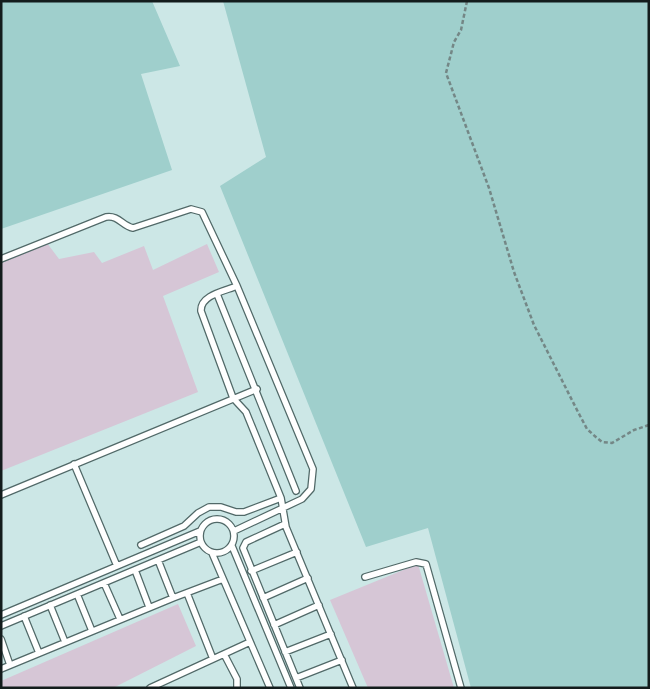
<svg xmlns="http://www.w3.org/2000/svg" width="650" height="689" font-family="Ubuntu,sans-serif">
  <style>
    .green { fill: #9fcfcc }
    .building { fill: #d6c6d6 }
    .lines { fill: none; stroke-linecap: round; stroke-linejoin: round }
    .lane-casing { stroke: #516968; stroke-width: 8 }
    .path { stroke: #748786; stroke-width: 2.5; stroke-dasharray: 4 2.5; stroke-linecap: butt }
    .lane { stroke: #fff; stroke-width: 5.5 }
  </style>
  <rect width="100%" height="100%" fill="#cce7e6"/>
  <!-- green -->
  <path class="green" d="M1,1H152L180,66L141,74L172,170L1,229Z
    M223,1H649V688H471L428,528L366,547L220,186L266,157Z"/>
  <!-- building -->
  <path class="building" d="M47,243L59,259L94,252L102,263L144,246L153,270L207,244L219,272L163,296L198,392L1,471V263Z
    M418,564L454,688H368L330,600Z
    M178,604L196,646L113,688H1V681Z"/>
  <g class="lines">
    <!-- lane casing -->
    <g class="lane-casing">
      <path id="lane" d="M1,259L106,217C119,215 122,226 133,228L191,209L202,212L237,286L313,469L311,489L302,499L234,531
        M237,286C225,291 200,295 201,311L233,398L246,412L281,498L286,527L353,688
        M217,294L296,491
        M74,464L117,566
        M1,495L257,389
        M200 536a17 17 0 1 1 34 0a17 17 0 1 1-34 0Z
        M285,524L246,542L243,548L300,688
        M141,545L184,526L198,513L209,507H221L236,512H244L281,498
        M232,546L291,688
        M212,553L270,688
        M158,560L173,598
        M135,570L149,607
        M251,571L297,552
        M365,577L416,562L426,564L461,688
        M104,583L120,619
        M187,593L213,659
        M77,594L92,631
        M263,598L308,578
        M50,605L65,642
        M1,615L200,531
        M24,616L39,653
        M274,625L319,605
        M1,626L201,542
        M1,639L10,665
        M285,652L331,634
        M224,654L237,679V688
        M1,669L173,598L223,579
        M296,678L342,660
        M150,688L250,642"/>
    </g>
    <!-- path -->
    <path class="path" d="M467,1L461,30L454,42L446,73L489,188L514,272L534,325L578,412L587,429L597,438L602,442L612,443L634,430L649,425"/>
    <!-- lane -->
    <use href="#lane" class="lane"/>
  </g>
  <!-- border -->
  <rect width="650" height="689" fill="none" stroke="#131c1c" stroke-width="5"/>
</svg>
